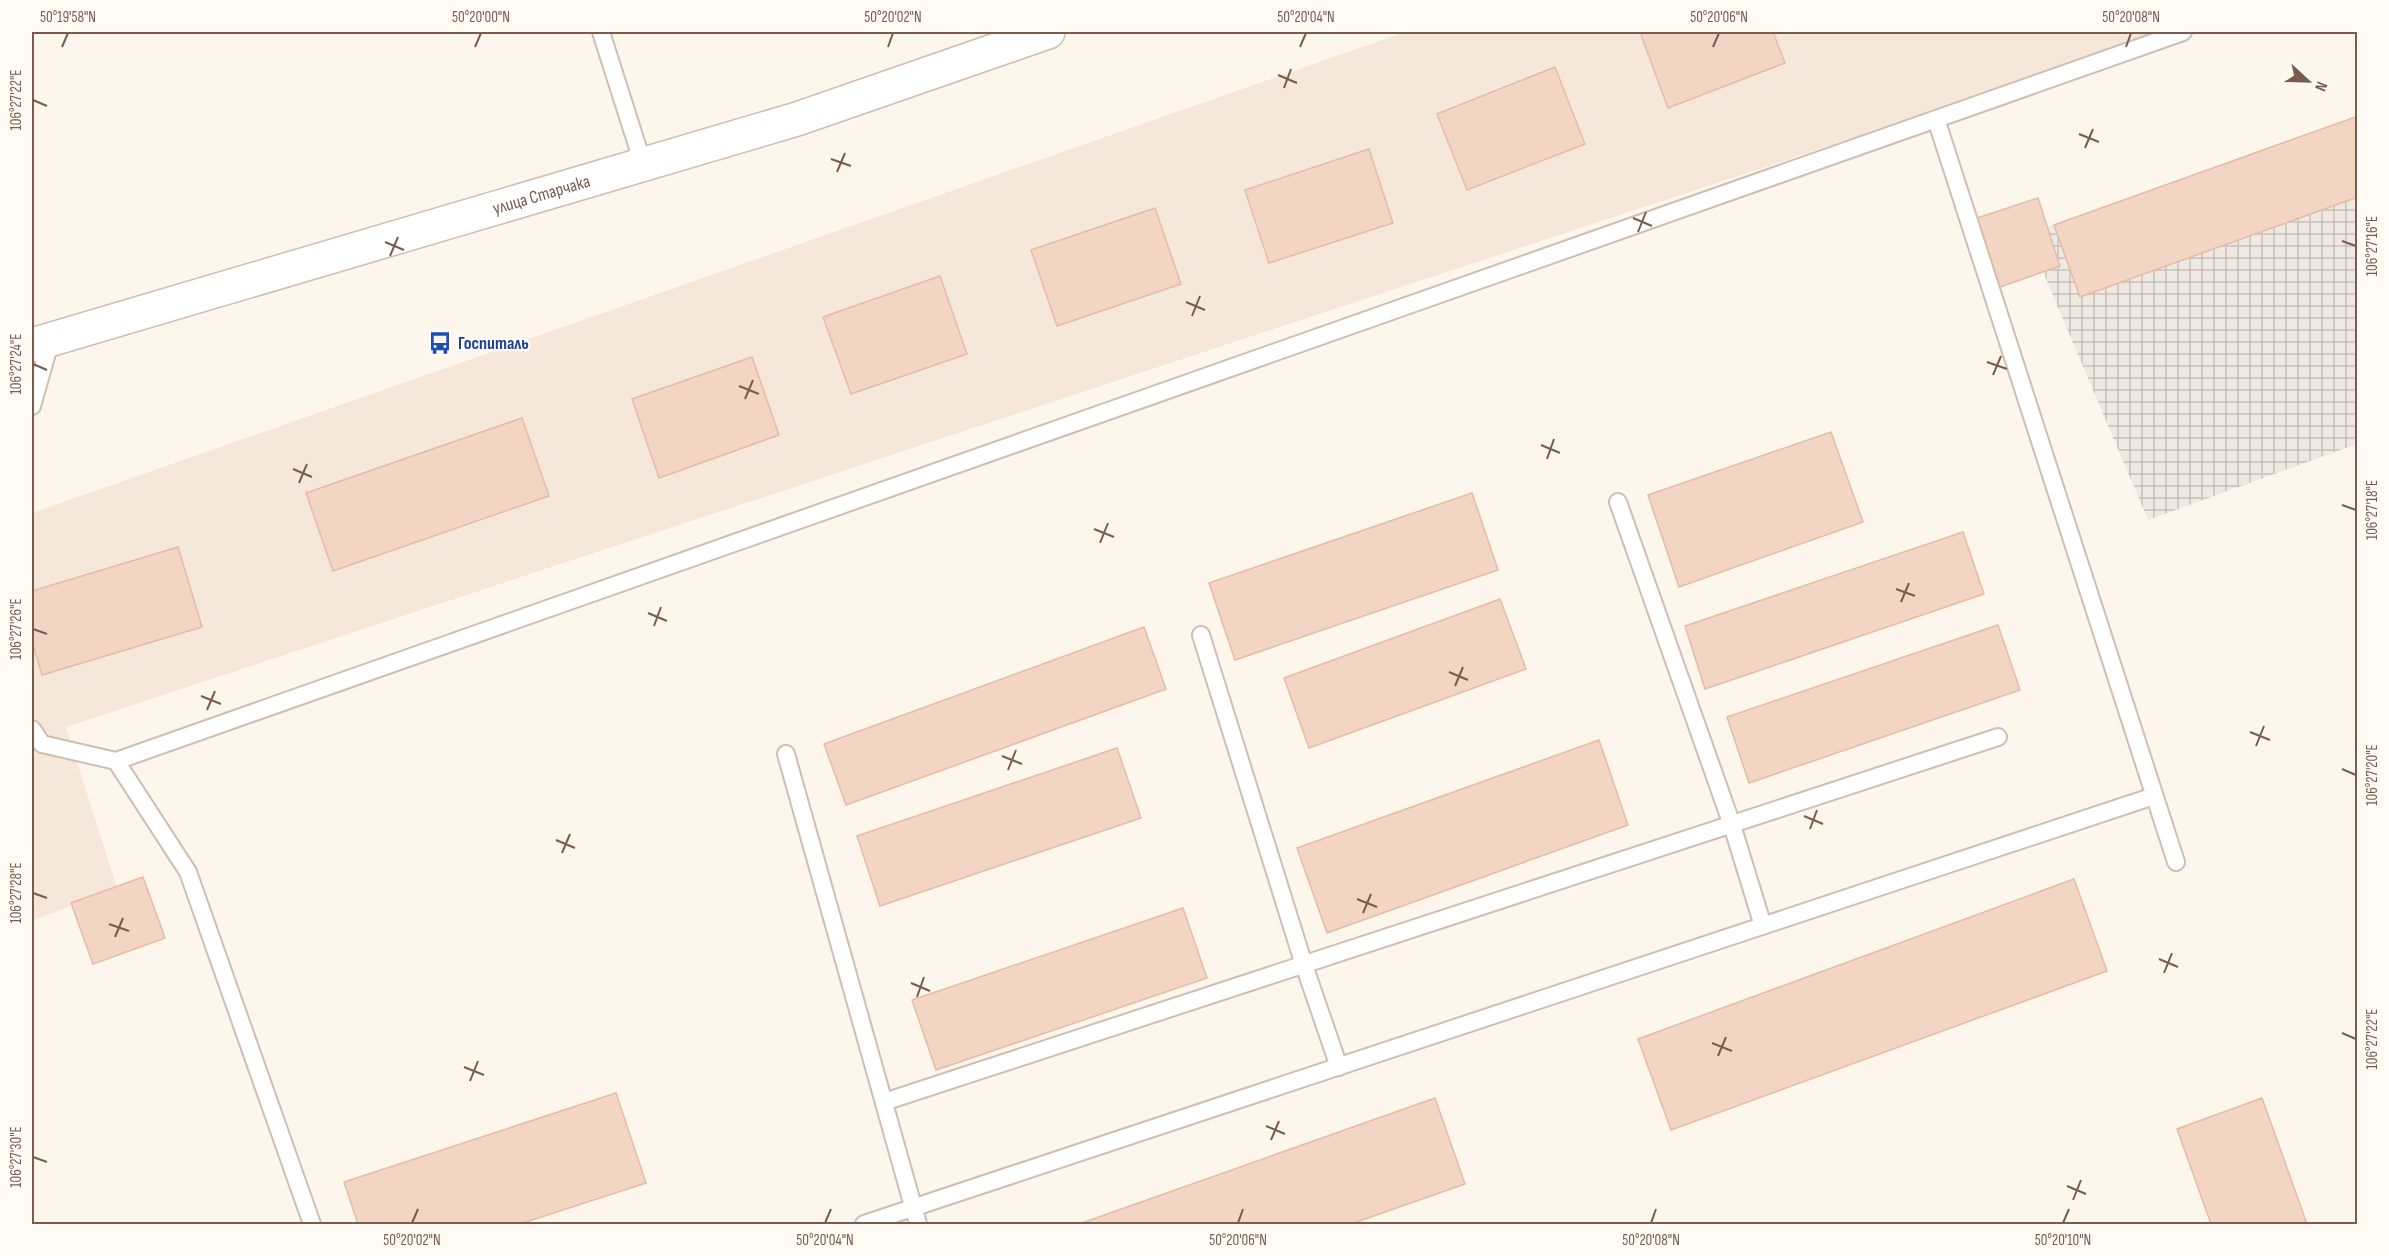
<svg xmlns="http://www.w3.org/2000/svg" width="2389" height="1256" font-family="'Sofia Sans Condensed',sans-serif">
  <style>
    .residential { fill: #f5e8da }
    .industrial { fill: url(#industrial-grid) }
    .building { fill: #f3d5c3; stroke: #e6bba3; stroke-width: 1.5 }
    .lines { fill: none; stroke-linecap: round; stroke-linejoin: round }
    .service-casing { stroke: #d1beb0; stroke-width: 20 }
    .minor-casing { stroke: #d1beb0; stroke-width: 36 }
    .service { stroke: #fff; stroke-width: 16 }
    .minor { stroke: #fff; stroke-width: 33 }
    .ticks { fill: none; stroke: #7a5c4d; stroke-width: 2 }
    .labels { text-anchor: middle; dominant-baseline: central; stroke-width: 4.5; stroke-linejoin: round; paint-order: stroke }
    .street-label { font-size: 18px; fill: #7a5c4d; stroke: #fffaf3 }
    .transit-label { font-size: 18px; font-weight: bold; fill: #164399; stroke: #fffaf3; text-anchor: start }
    .neatline { fill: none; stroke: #7a5c4d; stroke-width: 2 }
    .ticks-label { font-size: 15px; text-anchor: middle; fill: #7a5c4d }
  </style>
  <defs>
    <pattern id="industrial-grid" width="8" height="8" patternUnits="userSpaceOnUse" patternTransform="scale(1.5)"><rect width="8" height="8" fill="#efe9e4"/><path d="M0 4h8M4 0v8" fill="none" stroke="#c7c0bb"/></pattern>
  </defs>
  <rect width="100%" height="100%" fill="#fdf6ec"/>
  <!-- residential -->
  <path class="residential" d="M1405,32H2175L66,727L117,888L32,921V513Z"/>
  <!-- industrial -->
  <path class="industrial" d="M2357,116V444L2148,520L2027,234Z"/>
  <!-- building -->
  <path class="building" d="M1640,32H1773L1785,63L1668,108Z
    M1555,67L1585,144L1467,190L1437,114Z
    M2358,116V197L2080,297L2054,225Z
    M1369,149L1393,223L1269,263L1245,190Z
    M2038,198L2060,266L2000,287L1977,218Z
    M1155,208L1181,284L1057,326L1031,250Z
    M940,276L967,354L851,394L823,317Z
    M752,357L779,435L659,478L632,399Z
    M522,418L549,496L333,571L306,493Z
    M1831,432L1863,522L1679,587L1648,495Z
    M1472,493L1498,570L1235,660L1209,583Z
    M1963,532L1984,594L1705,689L1685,626Z
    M178,547L202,627L42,675L32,641V591Z
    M1500,599L1526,669L1309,748L1284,678Z
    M1998,625L2020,690L1749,783L1727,717Z
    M1144,627L1166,689L846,805L824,744Z
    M1599,740L1628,825L1327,933L1297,848Z
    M1117,748L1141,818L880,906L857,836Z
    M143,877L165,938L93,964L71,903Z
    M2074,879L2107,971L1671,1130L1638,1039Z
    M1183,908L1207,978L936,1070L912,1000Z
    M616,1093L646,1183L520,1224H358L344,1182Z
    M1435,1098L1465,1184L1351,1224H1079Z
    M2262,1098L2307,1224H2211L2177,1129Z"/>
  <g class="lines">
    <!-- service casing -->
    <g class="service-casing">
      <path id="service" d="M601,32L643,164
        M1936,119L2176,862
        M32,406L51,339
        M1618,502L1732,825L1763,926
        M1201,635L1304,965L1339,1067
        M32,729L42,744L116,761
        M786,754L918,1224
        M884,1102L1998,737
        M312,1224L188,872L116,761L2183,32
        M864,1224L2154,796"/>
    </g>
    <!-- minor casing -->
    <g class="minor-casing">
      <g id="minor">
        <path id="s1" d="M32,345L797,119L1048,32"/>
      </g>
    </g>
    <!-- service -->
    <use href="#service" class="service"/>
    <!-- minor -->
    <use href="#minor" class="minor"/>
  </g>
  <!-- ticks -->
  <path class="ticks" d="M62,47L68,33M475,47L481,33M888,47L893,33M1300,47L1306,33M1713,47L1719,33M2126,47L2131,33M1278,75L1297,83M1284,88L1291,69M33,100L47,106M2079,134L2099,142M2085,148L2093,129M831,159L851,166M837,172L845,153M1633,218L1652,226M1638,232L1646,212M2342,241L2356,246M385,242L404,250M390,256L398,237M1186,302L1205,310M1192,316L1200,296M1987,362L2007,369M33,364L47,370M1993,375L2001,356M739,386L759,394M745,399L753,380M1541,445L1560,453M1547,459L1554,439M293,469L312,477M299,483L307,464M2342,505L2356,510M1094,529L1114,537M1100,543L1108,523M1896,589L1915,596M1901,602L1909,583M648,613L667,621M654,626L661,607M33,629L47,634M1449,672L1468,680M1455,686L1463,667M201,696L221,704M207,710L215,691M2250,732L2270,740M2256,746L2264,726M1002,756L1022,764M2342,769L2356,775M1008,770L1016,750M1804,816L1823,824M1810,829L1817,810M556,840L575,848M562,853L570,834M33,893L47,898M1357,899L1377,907M1363,913L1371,894M109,924L129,931M115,937L123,918M2159,959L2178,967M2164,973L2172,953M911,983L930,991M917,997L924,977M2342,1033L2356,1039M1712,1043L1732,1051M1718,1056L1726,1037M464,1067L484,1075M470,1081L478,1061M1266,1126L1285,1134M1271,1140L1279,1121M33,1157L47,1162M2067,1186L2086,1194M2073,1200L2081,1180M412,1223L418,1209M825,1223L831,1209M1238,1223L1243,1209M1651,1223L1656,1209M2063,1223L2069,1209"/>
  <!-- icons -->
  <defs>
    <g id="bus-bare" transform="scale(1.8)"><path d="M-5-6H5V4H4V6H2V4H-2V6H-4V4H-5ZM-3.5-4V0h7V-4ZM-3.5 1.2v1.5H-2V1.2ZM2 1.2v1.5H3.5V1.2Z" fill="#1a4fb4" stroke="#fffaf3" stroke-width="2.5" paint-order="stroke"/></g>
  </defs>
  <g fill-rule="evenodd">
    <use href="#bus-bare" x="440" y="343"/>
  </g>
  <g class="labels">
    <!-- street labels -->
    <g class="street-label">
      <text stroke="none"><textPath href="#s1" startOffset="531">улица Старчака</textPath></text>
    </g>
    <!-- transit labels -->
    <g class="transit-label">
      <text x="458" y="343">Госпиталь</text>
    </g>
  </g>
  <!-- border -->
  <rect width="2389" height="1256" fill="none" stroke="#fffaf3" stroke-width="66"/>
  <!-- north arrow -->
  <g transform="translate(2308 81) rotate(112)" stroke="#fffaf3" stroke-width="4.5" paint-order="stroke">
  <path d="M0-4.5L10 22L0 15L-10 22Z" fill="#7a5c4d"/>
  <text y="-9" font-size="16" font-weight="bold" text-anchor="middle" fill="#7a5c4d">N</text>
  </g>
  <rect x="33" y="33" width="2323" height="1190" class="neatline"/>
  <g class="ticks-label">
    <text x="68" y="22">50°19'58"N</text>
    <text x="481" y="22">50°20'00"N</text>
    <text x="893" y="22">50°20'02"N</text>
    <text x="1306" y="22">50°20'04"N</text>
    <text x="1719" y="22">50°20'06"N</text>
    <text x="2131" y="22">50°20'08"N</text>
    <text transform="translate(16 100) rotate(-90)" y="5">106°27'22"E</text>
    <text transform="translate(2372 246) rotate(-90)" y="5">106°27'16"E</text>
    <text transform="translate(16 364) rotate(-90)" y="5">106°27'24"E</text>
    <text transform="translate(2372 510) rotate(-90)" y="5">106°27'18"E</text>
    <text transform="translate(16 629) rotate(-90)" y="5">106°27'26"E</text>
    <text transform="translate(2372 775) rotate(-90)" y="5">106°27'20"E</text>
    <text transform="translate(16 893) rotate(-90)" y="5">106°27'28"E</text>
    <text transform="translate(2372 1039) rotate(-90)" y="5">106°27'22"E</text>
    <text transform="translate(16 1157) rotate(-90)" y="5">106°27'30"E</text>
    <text x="412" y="1245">50°20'02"N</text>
    <text x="825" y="1245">50°20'04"N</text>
    <text x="1238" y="1245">50°20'06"N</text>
    <text x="1651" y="1245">50°20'08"N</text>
    <text x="2063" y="1245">50°20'10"N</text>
  </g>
</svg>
